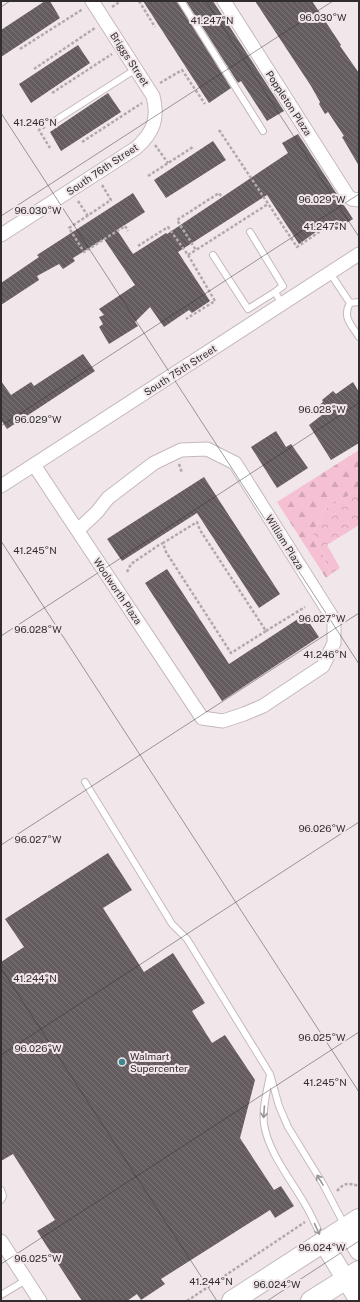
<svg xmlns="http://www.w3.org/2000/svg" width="360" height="1302" font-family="'Public Sans',sans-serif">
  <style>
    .forest { fill: url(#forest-firs) }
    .park { fill: url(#park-crowns) }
    .building { fill: url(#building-back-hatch) }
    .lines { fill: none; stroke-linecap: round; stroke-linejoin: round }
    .lane-casing { stroke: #c4b9bd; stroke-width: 8 }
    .street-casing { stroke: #c4b9bd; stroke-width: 15 }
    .secondary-casing { stroke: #c4b9bd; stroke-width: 20 }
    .primary-casing { stroke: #c4b9bd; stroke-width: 22 }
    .path { stroke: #b1a9ab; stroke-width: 2.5; stroke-dasharray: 3 2; stroke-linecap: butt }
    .lane { stroke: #fff; stroke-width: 6 }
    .street { stroke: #fff; stroke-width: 13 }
    .secondary { stroke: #fff; stroke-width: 18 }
    .primary { stroke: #fff; stroke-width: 20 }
    .oneway { stroke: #989696 }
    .ticks { fill: none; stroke: #312d2e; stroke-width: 1; stroke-opacity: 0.45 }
    .poi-dot { fill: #3f8590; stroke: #f1e7ea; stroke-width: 1.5 }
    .labels { text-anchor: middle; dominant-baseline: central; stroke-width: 4; stroke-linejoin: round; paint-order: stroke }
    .street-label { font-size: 10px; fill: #312d2e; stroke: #f1e7ea }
    .poi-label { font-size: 10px; fill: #312d2e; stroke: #f1e7ea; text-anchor: start }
    .ticks-label { font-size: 10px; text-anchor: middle; fill: #312d2e; stroke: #f1e7ea; stroke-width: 4; stroke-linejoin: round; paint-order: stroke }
  </style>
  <defs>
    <pattern id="forest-firs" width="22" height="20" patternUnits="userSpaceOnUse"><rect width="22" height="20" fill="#f5c0d3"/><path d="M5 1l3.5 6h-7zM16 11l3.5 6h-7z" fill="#d2a5b5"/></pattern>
    <pattern id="park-crowns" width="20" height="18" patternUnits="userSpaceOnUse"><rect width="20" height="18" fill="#f5c0d3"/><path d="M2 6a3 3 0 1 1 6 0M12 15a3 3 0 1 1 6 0" fill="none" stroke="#d2a5b5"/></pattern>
    <pattern id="building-back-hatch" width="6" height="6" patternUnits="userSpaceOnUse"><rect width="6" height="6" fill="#655c5f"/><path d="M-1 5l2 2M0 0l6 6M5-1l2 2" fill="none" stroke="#7c7577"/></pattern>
  </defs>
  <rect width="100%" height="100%" fill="#f1e7ea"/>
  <!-- forest -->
  <path class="forest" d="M359,450V490L323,510L313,534L331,574L326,578L277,502Z"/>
  <!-- park -->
  <path class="park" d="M359,490V525L327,545L340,568L331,574L313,534L323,510Z"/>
  <!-- building -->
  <path class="building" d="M45,1H50L60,18L1,57V30Z
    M143,1H177L231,88L209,103Z
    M186,1H213L284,111L267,121L241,81L238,83Z
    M255,1H312L341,45L340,46L359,73V166L342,137L344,136L328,112L325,114L319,104L320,102L311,86Z
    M78,45L90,63L31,103L19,84Z
    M108,93L121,112L61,151L50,132Z
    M298,134L353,219L336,230L331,221L299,244L267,195L178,252L210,301L192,313L189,310L164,327L150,307L135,322L138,326L109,344L99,327L103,324L99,317L104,315L99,309L135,285L104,239L73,258L75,261L63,269L59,264L37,276L39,280L1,305V283L39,257L37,255L133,193L145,212L117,230L133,254L166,233L167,234L288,153L282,143Z
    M213,141L226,160L166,198L154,180Z
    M83,354L95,371L7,429L1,420V381L11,395L31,382L34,386Z
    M353,382L359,392V443L331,460L309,425L322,415L317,407L323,402L322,400L333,391L336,394Z
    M276,431L286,447L291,444L308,468L277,488L251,447Z
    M204,477L280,594L259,608L197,513L122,561L107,539Z
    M167,569L229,664L304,615L319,637L222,701L145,583Z
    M108,853L132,890L103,908L144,972L173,953L205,1003L192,1011L212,1043L225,1035L255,1080L240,1138L274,1190L281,1186L294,1206L275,1218L270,1210L161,1279L165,1284L141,1300L137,1294L127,1301H82L37,1231L55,1220L13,1154L1,1161V962L24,947L5,919Z"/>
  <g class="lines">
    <!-- lane casing -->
    <g class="lane-casing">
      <path id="lane" d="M181,1L263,131
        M53,122L136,69
        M250,232L283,286L275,292
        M213,255L248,309L275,292L282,304
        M330,273L350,303
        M350,303C342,317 351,324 359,337
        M350,303L359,302
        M85,782L172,924L187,939L270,1074L279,1106L288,1127L323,1184L345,1226
        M270,1075C267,1091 262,1108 264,1124C268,1152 292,1181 306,1206C312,1216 317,1228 322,1239
        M1,1190L3,1196L1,1200
        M1,1295L26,1280"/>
    </g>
    <!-- street casing -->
    <g class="street-casing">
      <path id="street" d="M224,1L348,196L352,199L359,200
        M1,235L136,148C153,133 159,119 153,96L92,1
        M34,465L202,718L223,721L244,714L263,706L323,666L334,643V620L235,463L207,449L181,450L154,463L108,498L97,512L78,530
        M1,486L359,254
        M1,1241L40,1301"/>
    </g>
    <!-- secondary casing -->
    <g class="secondary-casing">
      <path id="secondary" d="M345,1227L359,1251
        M323,1242L359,1301"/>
    </g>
    <!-- primary casing -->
    <g class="primary-casing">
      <path id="primary" d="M232,1301L359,1219
        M311,1301L359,1271"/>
    </g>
    <!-- path -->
    <path class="path" d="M139,1L155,27
      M112,7L121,1
      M20,49L83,9
      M34,69L95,28
      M160,83L182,70L205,104
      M52,93L112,54
      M45,127L39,130L50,148
      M219,130L297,247L325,228
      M82,142L142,103
      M155,145L168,163
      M148,176L193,147
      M102,185L111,200L69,228L84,252L125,226L128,231
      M221,196L219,193L177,220L196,250L268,204
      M78,201L88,216
      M138,246L168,227L188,255L215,301L186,319
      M188,255L196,250
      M179,464L182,473
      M127,572L131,564L159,545L163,543L166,552L231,653L266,631L200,530L197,522L163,543
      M266,631L305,607
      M337,1191C345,1182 348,1183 359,1186
      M187,1301L305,1222"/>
    <!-- lane -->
    <use href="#lane" class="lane"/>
    <!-- street -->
    <use href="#street" class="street"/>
    <!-- secondary -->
    <use href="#secondary" class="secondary"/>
    <!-- primary -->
    <use href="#primary" class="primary"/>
  </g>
  <!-- one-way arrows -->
  <defs><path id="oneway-shaft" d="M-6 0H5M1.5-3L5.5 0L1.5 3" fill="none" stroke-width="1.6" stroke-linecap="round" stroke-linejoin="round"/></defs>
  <g class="oneway">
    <use href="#oneway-shaft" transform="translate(264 1112) rotate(94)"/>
    <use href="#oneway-shaft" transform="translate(320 1180) rotate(-121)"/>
    <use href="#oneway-shaft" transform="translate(317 1229) rotate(65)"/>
  </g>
  <!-- ticks -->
  <path class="ticks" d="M206,1L359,237M1,7L10,1M1,113L359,664M1,216L333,1M1,426L359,194M1,541L359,1092M1,636L359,403M1,845L359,613M1,968L217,1301M1,1055L359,822M1,1264L359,1032M267,1301L359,1241"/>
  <!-- markers -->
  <circle class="poi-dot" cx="122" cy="1062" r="4"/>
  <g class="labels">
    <!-- street labels -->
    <g class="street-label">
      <text transform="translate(130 59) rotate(57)">Briggs Street</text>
      <text transform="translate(289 103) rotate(57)">Poppleton Plaza</text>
      <text transform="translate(102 169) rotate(-34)">South 76th Street</text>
      <text transform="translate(180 370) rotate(-33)">South 75th Street</text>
      <text transform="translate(285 542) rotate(58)">William Plaza</text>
      <text transform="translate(118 591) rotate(56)">Woolworth Plaza</text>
    </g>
    <!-- poi labels -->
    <g class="poi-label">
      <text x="130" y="1056">Walmart<tspan x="130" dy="12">Supercenter</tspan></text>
    </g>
  </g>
  <g class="ticks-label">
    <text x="323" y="21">96.030°W</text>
    <text x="212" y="24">41.247°N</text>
    <text x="35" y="126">41.246°N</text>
    <text x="322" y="203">96.029°W</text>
    <text x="38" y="214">96.030°W</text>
    <text x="325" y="230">41.247°N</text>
    <text x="322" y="413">96.028°W</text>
    <text x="38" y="423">96.029°W</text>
    <text x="35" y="554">41.245°N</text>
    <text x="322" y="622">96.027°W</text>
    <text x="38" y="633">96.028°W</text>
    <text x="325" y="658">41.246°N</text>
    <text x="322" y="832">96.026°W</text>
    <text x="38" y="843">96.027°W</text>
    <text x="35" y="982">41.244°N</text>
    <text x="322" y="1041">96.025°W</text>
    <text x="38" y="1052">96.026°W</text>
    <text x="325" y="1086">41.245°N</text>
    <text x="322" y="1251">96.024°W</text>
    <text x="38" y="1262">96.025°W</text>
    <text x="211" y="1285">41.244°N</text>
    <text x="277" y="1288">96.024°W</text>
  </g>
  <!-- border -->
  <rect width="360" height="1302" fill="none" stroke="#312d2e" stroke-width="4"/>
</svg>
